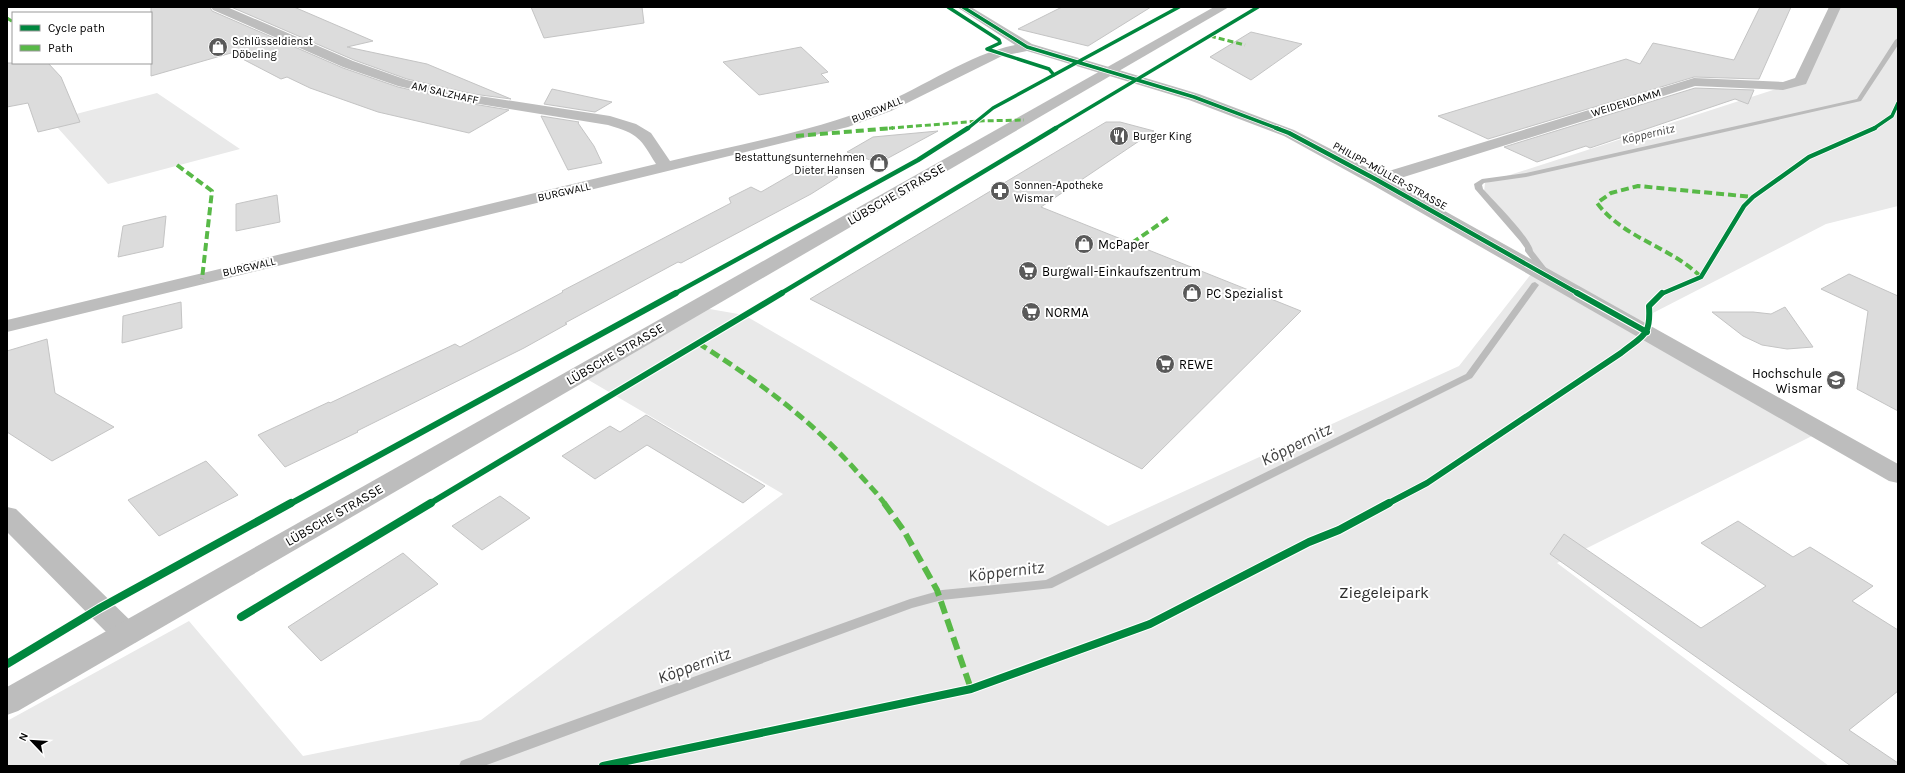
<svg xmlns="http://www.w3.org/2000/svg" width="1905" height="773" font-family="Karla,sans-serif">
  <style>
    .green { fill: #e9e9e9 }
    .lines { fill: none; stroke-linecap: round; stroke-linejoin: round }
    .stream { fill: #bbb; fill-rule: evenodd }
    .building { fill: #dcdcdc; stroke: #c4c4c4 }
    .minor { fill: #bdbdbd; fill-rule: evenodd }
    .tertiary { fill: #bdbdbd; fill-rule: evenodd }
    .quiet-far3 { stroke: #58b947; stroke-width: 3; stroke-dasharray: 6 3; stroke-linecap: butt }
    .quiet-far2 { stroke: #58b947; stroke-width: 4; stroke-dasharray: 8 4; stroke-linecap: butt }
    .quiet-far1 { stroke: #58b947; stroke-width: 5; stroke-dasharray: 10 5; stroke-linecap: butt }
    .quiet { stroke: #58b947; stroke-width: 6; stroke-dasharray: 13 6; stroke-linecap: butt }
    .cycleway-far3-casing { stroke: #fff; stroke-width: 5 }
    .cycleway-far2-casing { stroke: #fff; stroke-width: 6 }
    .cycleway-far1-casing { stroke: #fff; stroke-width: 8 }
    .cycleway-casing { stroke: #fff; stroke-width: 10 }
    .cycleway-far3 { stroke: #00873e; stroke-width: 3.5 }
    .cycleway-far2 { stroke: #00873e; stroke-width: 4.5 }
    .cycleway-far1 { stroke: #00873e; stroke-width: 6 }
    .cycleway { stroke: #00873e; stroke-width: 8 }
    .labels { text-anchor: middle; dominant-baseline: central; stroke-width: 4; stroke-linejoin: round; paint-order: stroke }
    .far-poi-label { font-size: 11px; fill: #000; stroke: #fff; text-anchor: start }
    .far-street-label { font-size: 11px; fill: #000; stroke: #fff }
    .far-water-label { font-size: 12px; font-style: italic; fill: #3f3f3f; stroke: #fff }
    .street-label { font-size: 13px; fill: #000; stroke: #fff }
    .poi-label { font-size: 13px; fill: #000; stroke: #fff; text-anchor: start }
    .near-park-label { font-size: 16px; fill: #2e2e2e; stroke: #fff }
    .near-water-label { font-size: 17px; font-style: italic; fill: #3f3f3f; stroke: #fff }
  </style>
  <rect width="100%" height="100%" fill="#fff"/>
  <!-- green -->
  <path class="green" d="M1835,7H1898V206L1826,224L1651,314L1647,332L1822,431L1557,563L1829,766H7V721L189,621L303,756L481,720L783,494L580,375L698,307L744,315L1108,526L1459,366L1535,269L1531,245L1484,192L1485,183L1801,81Z
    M157,93L240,149L108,184L57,127L76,114Z"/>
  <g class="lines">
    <!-- stream -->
    <path class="stream" d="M1898,38V45L1861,101L1526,177L1484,183L1482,185L1483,189C1492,199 1532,239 1533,251L1547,269L1546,271H1540L1525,251V248L1520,241L1475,189L1474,184L1482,179L1526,173L1857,99L1895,40Z
      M1535,282L1539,285L1472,378L1052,588L942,600L912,608L484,766H459L461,761L466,759L910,599L942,590L1046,580L1466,374L1532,283Z"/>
  </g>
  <!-- building -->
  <path class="building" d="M151,7H210L212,11L343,68L398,87L473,104L509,110L469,133L378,112L310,88L287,77L281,79L231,53L151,76Z
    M231,7H294L373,41L347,47L427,64L511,99L473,94L407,79L354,60Z
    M531,7H642L644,23L544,38Z
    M1062,7H1151L1088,46L1018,29Z
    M1760,7H1791L1759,79L1694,77L1488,139L1438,116L1626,59L1640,64L1653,43L1734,60Z
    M1251,32L1302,44L1251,80L1210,57Z
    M801,47L828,72L821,74L829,82L759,95L723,62Z
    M7,63H48L61,77L80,122L38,132L28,103L7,107Z
    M1695,88L1754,90L1748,104L1735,99L1590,148L1586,146L1537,162L1504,147Z
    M552,89L612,102L595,112L544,104Z
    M541,116L579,122L578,123L594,146L602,163L568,170Z
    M1106,122H1120L1154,131L1041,207L1301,311L1142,469L810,299Z
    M938,131L879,163L847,152L873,137Z
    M806,166L838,177L811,194L681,263L678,262L565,323L567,324L524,348L357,431L358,432L285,467L258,435L329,402L330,403L455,344L460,347L563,292L562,291L731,203L729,198L751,187L761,192Z
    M277,195L280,222L236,231V204Z
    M166,216L163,247L118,257L123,226Z
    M1849,274L1898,296V411L1857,389L1868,311L1821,289Z
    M181,302L182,328L122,343L123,316Z
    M1785,307L1813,347L1787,349L1762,345L1743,336L1712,312H1753L1771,314Z
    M47,339L55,393L114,427L52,461L7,432V351Z
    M646,415L765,486L743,503L647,445L595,479L562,456L610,426L620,432Z
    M206,461L238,495L159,536L128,500Z
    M500,496L530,518L482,550L452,526Z
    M1738,521L1793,557L1810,547L1873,586L1852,601L1898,630V691L1849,730L1898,763V766H1851L1550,554L1564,534L1701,628L1766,586L1701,543Z
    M403,553L438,584L321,661L288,627Z"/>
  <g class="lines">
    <!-- minor -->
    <path class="minor" d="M211,7H227L353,61L407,80L473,95L610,116L636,124L651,133L670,161C740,144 812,132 879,105C925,87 967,55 1015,45L957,7H971L1032,44L1199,94L1294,130L1379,174L1694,78L1783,82L1795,78L1829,7H1841L1806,84L1783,90L1695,86L1391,181L1898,464V483L1889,481L1371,184L1284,136L1189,100L1027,51L1002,56L891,111L848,127L7,332V320L656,164C640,138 639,134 608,125L473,103L398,86L343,67L213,10Z
      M7,507L16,509L136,626L140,634L136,642L126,646L116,642L7,532Z"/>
    <!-- tertiary -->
    <path class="tertiary" d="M1214,7H1229L18,711L7,715V687Z"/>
    <!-- quiet-far3 -->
    <path class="quiet-far3" d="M1896,7H1898
      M7,18L13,22
      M1210,36L1245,45
      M880,129L979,121L1024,120"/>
    <!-- quiet-far2 -->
    <path class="quiet-far2" d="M796,136L893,128
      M177,165L212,191L202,279
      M1132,243L1168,218
      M1701,277C1670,246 1624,239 1597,203L1611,193L1638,186L1753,197"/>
    <!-- quiet-far1 -->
    <path class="quiet-far1" d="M698,343C758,381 812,420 859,474C868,484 877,493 885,504"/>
    <!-- quiet -->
    <path class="quiet" d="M884,503L904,531L937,590L971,689"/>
    <!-- cycleway-far3 casing -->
    <g class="cycleway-far3-casing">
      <path id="cycleway-far3" d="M948,7L999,40L1000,43L987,49L1049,69L1054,75
        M963,7L1027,47L1194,97L1279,129
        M967,129L993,108L1179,7
        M1054,129L1258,7
        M1873,129L1892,116L1898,103"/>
    </g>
    <!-- cycleway-far2 casing -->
    <g class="cycleway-far2-casing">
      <path id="cycleway-far2" d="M1276,128L1289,133L1377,180L1579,294
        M674,294L918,160L968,128
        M780,294L1056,128
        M1661,294L1701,277L1744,206L1753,197L1809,157L1875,128"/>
    </g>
    <!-- cycleway-far1 casing -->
    <g class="cycleway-far1-casing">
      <path id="cycleway-far1" d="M1577,293L1647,332
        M290,504L676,293
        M429,504L782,293
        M1387,504L1427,483L1621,353C1643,335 1651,337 1649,306L1662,293"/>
    </g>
    <!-- cycleway casing -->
    <g class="cycleway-casing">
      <path id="cycleway" d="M241,617L431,503
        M7,664L100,608L291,503
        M603,766L971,689L1150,624L1309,542L1339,530L1389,503"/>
    </g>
    <!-- cycleway-far3 -->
    <use href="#cycleway-far3" class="cycleway-far3"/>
    <!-- cycleway-far2 -->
    <use href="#cycleway-far2" class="cycleway-far2"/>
    <!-- cycleway-far1 -->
    <use href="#cycleway-far1" class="cycleway-far1"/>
    <!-- cycleway -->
    <use href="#cycleway" class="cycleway"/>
  </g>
  <!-- icons -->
  <defs>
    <g id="shop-disc" transform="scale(1)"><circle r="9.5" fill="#595959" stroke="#fff"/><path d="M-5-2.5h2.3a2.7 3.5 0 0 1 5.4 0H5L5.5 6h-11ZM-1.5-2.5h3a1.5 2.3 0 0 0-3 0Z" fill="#fff"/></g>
    <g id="restaurant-disc" transform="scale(1)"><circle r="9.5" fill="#595959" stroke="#fff"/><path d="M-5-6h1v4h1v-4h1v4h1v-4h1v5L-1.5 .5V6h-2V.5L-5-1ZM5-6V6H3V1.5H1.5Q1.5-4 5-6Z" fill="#fff"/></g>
    <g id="pharmacy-disc" transform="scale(1)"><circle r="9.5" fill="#595959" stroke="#fff"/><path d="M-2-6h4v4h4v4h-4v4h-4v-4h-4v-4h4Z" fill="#fff"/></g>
    <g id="supermarket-disc" transform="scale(1)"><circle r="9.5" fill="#595959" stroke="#fff"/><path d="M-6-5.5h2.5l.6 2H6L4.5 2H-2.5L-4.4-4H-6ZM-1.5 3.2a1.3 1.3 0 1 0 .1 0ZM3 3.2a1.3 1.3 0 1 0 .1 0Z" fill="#fff"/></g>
    <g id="university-disc" transform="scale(1)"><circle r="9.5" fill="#595959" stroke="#fff"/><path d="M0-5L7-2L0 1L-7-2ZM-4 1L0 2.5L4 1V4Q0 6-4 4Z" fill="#fff"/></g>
  </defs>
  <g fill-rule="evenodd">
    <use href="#shop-disc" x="218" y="47"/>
    <use href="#restaurant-disc" x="1119" y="136"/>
    <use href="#shop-disc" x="879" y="163"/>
    <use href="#pharmacy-disc" x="1000" y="191"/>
    <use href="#shop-disc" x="1084" y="244"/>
    <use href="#supermarket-disc" x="1028" y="271"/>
    <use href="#shop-disc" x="1192" y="293"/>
    <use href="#supermarket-disc" x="1031" y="312"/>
    <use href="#supermarket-disc" x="1165" y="364"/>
    <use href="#university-disc" x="1836" y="380"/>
  </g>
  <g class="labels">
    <!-- far-poi labels -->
    <g class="far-poi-label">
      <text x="232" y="41">Schlüsseldienst<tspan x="232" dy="13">Döbeling</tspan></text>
      <text x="1133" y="136">Burger King</text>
      <text x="865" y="157" text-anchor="end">Bestattungsunternehmen<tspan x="865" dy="13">Dieter Hansen</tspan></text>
      <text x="1014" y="185">Sonnen-Apotheke<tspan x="1014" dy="13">Wismar</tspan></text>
    </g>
    <!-- far-street labels -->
    <g class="far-street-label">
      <text transform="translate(445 93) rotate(13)">AM SALZHAFF</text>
      <text transform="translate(1626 103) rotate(-17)">WEIDENDAMM</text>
      <text transform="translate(877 110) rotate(-22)">BURGWALL</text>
      <text transform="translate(1390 176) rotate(29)">PHILIPP-MÜLLER-STRASSE</text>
      <text transform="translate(564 192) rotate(-13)">BURGWALL</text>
      <text transform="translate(249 267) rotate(-13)">BURGWALL</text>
    </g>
    <!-- far-water labels -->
    <g class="far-water-label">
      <text transform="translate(1648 134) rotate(-13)">Köppernitz</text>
    </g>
    <!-- street labels -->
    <g class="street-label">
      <text transform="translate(896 194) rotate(-30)">LÜBSCHE STRASSE</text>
      <text transform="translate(615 354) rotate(-30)">LÜBSCHE STRASSE</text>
      <text transform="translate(334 515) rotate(-30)">LÜBSCHE STRASSE</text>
    </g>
    <!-- poi labels -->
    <g class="poi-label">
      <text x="1098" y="244">McPaper</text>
      <text x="1042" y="271">Burgwall-Einkaufszentrum</text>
      <text x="1206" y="293">PC Spezialist</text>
      <text x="1045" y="312">NORMA</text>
      <text x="1179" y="364">REWE</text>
      <text x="1822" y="373" text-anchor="end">Hochschule<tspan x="1822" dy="15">Wismar</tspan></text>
    </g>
    <!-- near-park labels -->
    <g class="near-park-label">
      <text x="1384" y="592">Ziegeleipark</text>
    </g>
    <!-- near-water labels -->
    <g class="near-water-label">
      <text transform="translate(1296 444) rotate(-26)">Köppernitz</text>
      <text transform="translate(1006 571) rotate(-7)">Köppernitz</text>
      <text transform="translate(694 665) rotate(-20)">Köppernitz</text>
    </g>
  </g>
  <!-- border -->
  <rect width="1905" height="773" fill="none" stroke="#000000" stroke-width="16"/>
  <!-- legend -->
  <rect x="12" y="12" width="140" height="52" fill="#ffffff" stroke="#999999"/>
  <rect x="20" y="25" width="20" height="6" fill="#00873e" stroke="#999999"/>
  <text x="48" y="32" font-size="12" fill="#000000">Cycle path</text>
  <rect x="20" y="45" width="20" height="6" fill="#58b947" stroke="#999999"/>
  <text x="48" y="52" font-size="12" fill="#000000">Path</text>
  <!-- north arrow -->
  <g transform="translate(32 741) rotate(295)" stroke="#ffffff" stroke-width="3" paint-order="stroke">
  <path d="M0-3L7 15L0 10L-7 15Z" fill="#000000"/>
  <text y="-6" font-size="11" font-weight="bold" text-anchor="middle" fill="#000000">N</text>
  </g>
</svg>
